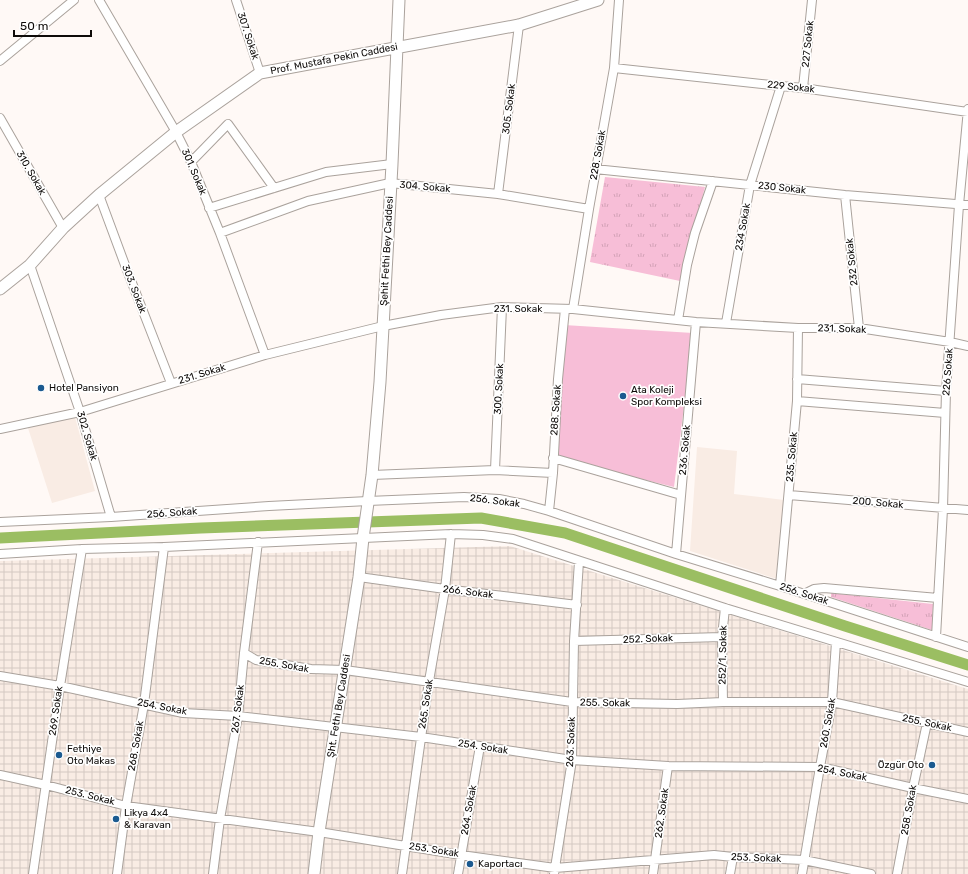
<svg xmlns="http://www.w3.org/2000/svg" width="968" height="874" font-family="Rubik,sans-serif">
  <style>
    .built { fill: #f9ece4 }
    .industrial { fill: url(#industrial-grid) }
    .grass { fill: #f7bed7 }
    .park { fill: url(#park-tufts) }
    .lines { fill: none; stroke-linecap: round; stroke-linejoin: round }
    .canal { stroke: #9bbe62; stroke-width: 11 }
    .street-casing { stroke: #aaa29c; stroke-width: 10 }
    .secondary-casing { stroke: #aaa29c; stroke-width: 13 }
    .street { stroke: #fff; stroke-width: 8 }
    .secondary { stroke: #fff; stroke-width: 11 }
    .poi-dot { fill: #1b5a90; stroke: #fff; stroke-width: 1.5 }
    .labels { text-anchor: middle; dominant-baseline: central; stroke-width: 3.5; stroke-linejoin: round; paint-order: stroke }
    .street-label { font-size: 10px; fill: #0e0b09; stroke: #fff }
    .poi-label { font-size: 10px; fill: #0e0b09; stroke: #fff; text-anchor: start }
  </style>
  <defs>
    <pattern id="industrial-grid" width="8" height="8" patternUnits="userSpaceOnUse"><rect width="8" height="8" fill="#f9ece4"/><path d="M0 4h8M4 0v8" fill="none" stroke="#d4c9c2"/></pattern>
    <pattern id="park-tufts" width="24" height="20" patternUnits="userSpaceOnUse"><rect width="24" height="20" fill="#f7bed7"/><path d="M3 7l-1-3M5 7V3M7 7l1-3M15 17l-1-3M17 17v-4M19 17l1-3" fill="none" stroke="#d3a2b7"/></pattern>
  </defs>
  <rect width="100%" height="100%" fill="#fff9f6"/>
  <!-- built -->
  <path class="built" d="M75,417L95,491L52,503L28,428Z
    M697,447L737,451L734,494L784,500L777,579L690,551Z"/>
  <!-- industrial -->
  <path class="industrial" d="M510,546L968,689V874H0V561Z"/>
  <!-- grass -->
  <path class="grass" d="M564,325L693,333L674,487L557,458Z"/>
  <!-- park -->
  <path class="park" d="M605,177L705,187L680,281L590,262Z
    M831,593L933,604L932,630L831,597Z"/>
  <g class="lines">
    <!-- canal -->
    <path class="canal" d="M0,538L201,528L481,518L565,533L845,626L968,665"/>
    <!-- street casing -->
    <g class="street-casing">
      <path id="street" d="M99,0L176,132L191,162L220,233L265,355
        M236,0L260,73
        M0,61L74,0
        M614,68L781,86L803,88L968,112
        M803,88L812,0
        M0,118L63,228
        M191,162L228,124L274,188
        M595,169L845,195L968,205
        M498,194L519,25
        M99,195L125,265L171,383
        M845,195L859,328
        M209,208L326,172L392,164
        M220,233L308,201L390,183L498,194L589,209
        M30,265L80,412L111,517
        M573,309L589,209L614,68L619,0
        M678,320L687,265L695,233L713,181
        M726,323L750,185L781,86
        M797,379L946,391
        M797,401L945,413
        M0,429L80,412L265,355L383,326L441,315L502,307L573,309L696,322L798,328H859L950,342L968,346
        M553,458L681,495
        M495,470L502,307
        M372,475L495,470L553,473
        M789,495L968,510
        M549,511L553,473L558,379L565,309
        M0,522L111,517L269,506L368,501L464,497L499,499L524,504L549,511L676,554L780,586L968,647
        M0,554L82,549L164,547L451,534L483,535L513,539L725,608L968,682
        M676,554L696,322
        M359,577L445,589L577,605
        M780,586L797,401L798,328
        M804,594L814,589L824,588L938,598
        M936,637L943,509L946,391L959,205L968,109
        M574,641L722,637
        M244,653L256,660L311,669L345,670L572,702L677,704L723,702H832L968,732
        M0,676L60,686L183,713L238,716L421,737L572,760L668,766L820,767L913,788L968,799
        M723,702L722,637L725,608
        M0,775L46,785L126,806L319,832L461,855L555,868L714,855L733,857L804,860L871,874
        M33,874L60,686L82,549
        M117,874L126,806L144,704L164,547
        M213,874L220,819L238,716L244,653L258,542
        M402,874L429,681L445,589L451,534
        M458,874L480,746
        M554,874L572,760L574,641L579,561
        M653,874L668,766
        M730,874L733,857
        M802,874L820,767L832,702L836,642
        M897,874L913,788L927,723"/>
    </g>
    <!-- secondary casing -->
    <g class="secondary-casing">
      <path id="secondary" d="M0,289L30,265L63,228L99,195L176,132L260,73L519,25L598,0
        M314,874L319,832L359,577L363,538L372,475L380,382L392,164L399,0"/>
    </g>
    <!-- street -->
    <use href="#street" class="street"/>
    <!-- secondary -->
    <use href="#secondary" class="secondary"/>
  </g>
  <!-- markers -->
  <g class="poi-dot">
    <circle cx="41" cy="388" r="4"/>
    <circle cx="623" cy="396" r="4"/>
    <circle cx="59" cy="755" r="4"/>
    <circle cx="932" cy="765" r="4"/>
    <circle cx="116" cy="819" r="4"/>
    <circle cx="470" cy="864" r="4"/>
  </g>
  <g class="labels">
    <!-- street labels -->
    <g class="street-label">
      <text transform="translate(248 36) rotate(72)">307. Sokak</text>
      <text transform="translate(808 44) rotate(-84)">227 Sokak</text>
      <text transform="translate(334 59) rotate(-11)">Prof. Mustafa Pekin Caddesi</text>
      <text transform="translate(791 87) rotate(6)">229 Sokak</text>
      <text transform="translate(509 109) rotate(-83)">305. Sokak</text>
      <text transform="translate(598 155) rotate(-80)">228. Sokak</text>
      <text transform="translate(194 172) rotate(67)">301. Sokak</text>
      <text transform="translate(31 173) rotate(60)">310. Sokak</text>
      <text transform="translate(425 187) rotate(5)">304. Sokak</text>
      <text transform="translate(782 188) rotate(6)">230 Sokak</text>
      <text transform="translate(743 227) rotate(-80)">234 Sokak</text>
      <text transform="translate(387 251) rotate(-87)">Şehit Fethi Bey Caddesi</text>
      <text transform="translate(852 262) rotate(-96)">232 Sokak</text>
      <text transform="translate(134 289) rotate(69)">303. Sokak</text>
      <text x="518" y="309">231. Sokak</text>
      <text transform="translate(842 329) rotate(2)">231. Sokak</text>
      <text transform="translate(948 372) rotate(-86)">226 Sokak</text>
      <text transform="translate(202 374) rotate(-17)">231. Sokak</text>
      <text transform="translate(499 389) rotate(-87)">300. Sokak</text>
      <text transform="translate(556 410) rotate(-86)">288. Sokak</text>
      <text transform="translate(87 436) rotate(74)">302. Sokak</text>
      <text transform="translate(685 450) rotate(-85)">236. Sokak</text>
      <text transform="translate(792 457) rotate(-85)">235. Sokak</text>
      <text transform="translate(495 501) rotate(7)">256. Sokak</text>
      <text transform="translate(878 503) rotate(5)">200. Sokak</text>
      <text transform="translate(172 513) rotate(-4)">256. Sokak</text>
      <text transform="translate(468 592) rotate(7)">266. Sokak</text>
      <text transform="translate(804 594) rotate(18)">256. Sokak</text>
      <text transform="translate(648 639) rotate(-2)">252. Sokak</text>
      <text transform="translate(723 655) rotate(-89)">252/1. Sokak</text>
      <text transform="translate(284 665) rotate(10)">255. Sokak</text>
      <text transform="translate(605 703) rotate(1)">255. Sokak</text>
      <text transform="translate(426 704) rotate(-81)">265. Sokak</text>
      <text transform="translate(339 706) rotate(-81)">Şht. Fethi Bey Caddesi</text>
      <text transform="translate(162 707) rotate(11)">254. Sokak</text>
      <text transform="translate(238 709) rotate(-83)">267. Sokak</text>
      <text transform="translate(56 711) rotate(-82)">269. Sokak</text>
      <text transform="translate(828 723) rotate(-80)">260. Sokak</text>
      <text transform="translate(927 723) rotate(12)">255. Sokak</text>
      <text transform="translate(571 742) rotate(-88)">263. Sokak</text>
      <text transform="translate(136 746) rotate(-80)">268. Sokak</text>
      <text transform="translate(483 747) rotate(9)">254. Sokak</text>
      <text transform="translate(842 773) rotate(11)">254. Sokak</text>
      <text transform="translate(90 796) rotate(14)">253. Sokak</text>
      <text transform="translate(469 810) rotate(-80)">264. Sokak</text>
      <text transform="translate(909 810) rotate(-80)">258. Sokak</text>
      <text transform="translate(662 813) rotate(-82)">262. Sokak</text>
      <text transform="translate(434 850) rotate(9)">253. Sokak</text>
      <text transform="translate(756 858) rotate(2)">253. Sokak</text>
    </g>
    <!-- poi labels -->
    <g class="poi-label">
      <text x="49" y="388">Hotel Pansiyon</text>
      <text x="631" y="390">Ata Koleji<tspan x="631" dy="12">Spor Kompleksi</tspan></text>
      <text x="67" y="749">Fethiye<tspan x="67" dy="12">Oto Makas</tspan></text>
      <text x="924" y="765" text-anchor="end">Özgür Oto</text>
      <text x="124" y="813">Likya 4x4<tspan x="124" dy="12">&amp; Karavan</tspan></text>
      <text x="478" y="864">Kaportacı</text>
    </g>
  </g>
  <!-- scale -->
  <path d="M14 30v6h77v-6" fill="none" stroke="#0e0b09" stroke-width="2"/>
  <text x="20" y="30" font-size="12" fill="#0e0b09" stroke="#ffffff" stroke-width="3" paint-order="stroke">50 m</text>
</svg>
